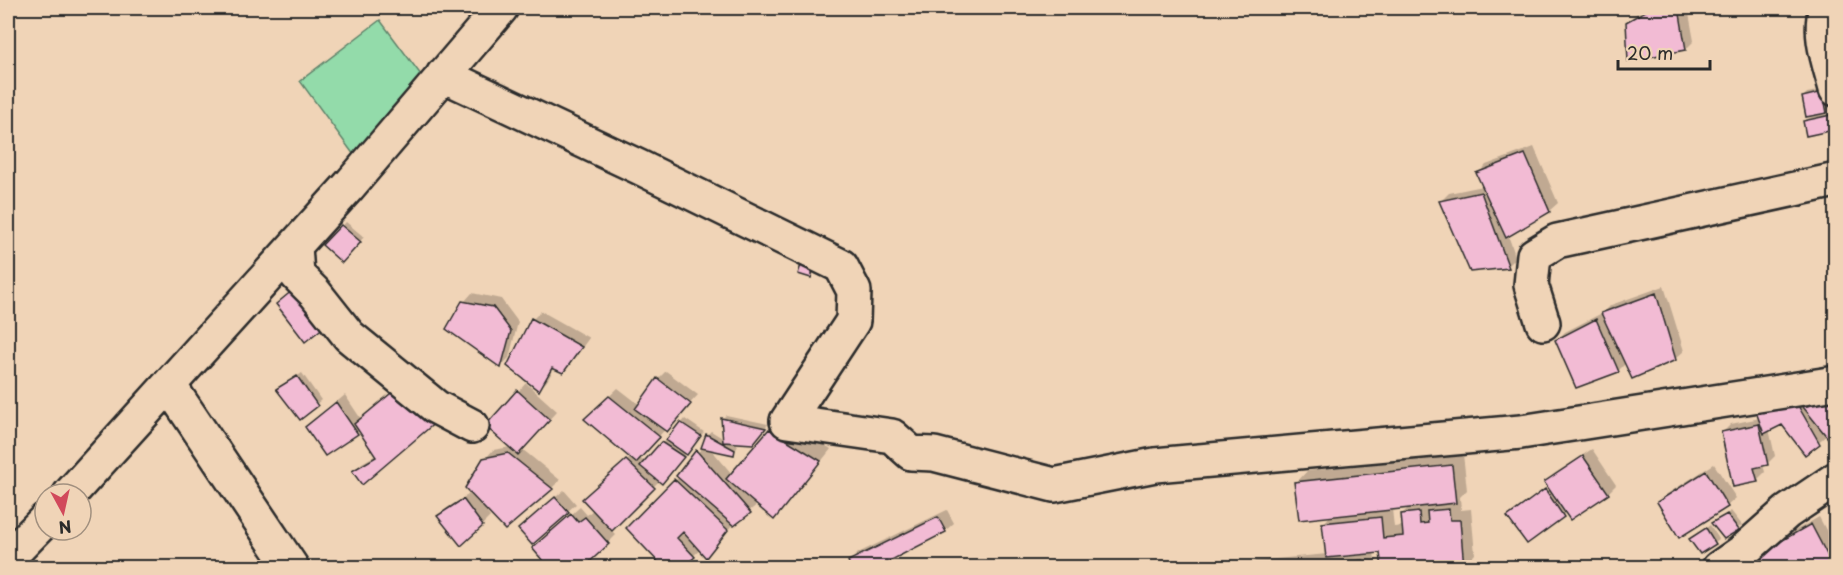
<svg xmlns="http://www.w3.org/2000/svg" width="1843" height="575" font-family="'Playpen Sans',sans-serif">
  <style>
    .green { fill: #93dbaa; stroke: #5f836a; stroke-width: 1.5 }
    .shadow { fill: #0003; fill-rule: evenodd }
    .building { fill: #f2bbd4; stroke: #2b2b2b; stroke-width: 1.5 }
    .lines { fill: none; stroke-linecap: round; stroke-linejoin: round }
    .street-casing { stroke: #2b2b2b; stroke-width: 38 }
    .street { stroke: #f0d4b7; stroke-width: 33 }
  </style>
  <rect width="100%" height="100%" fill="#f0d4b7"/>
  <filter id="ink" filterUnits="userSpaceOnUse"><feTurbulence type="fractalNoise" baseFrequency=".0167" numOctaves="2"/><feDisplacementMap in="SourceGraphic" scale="12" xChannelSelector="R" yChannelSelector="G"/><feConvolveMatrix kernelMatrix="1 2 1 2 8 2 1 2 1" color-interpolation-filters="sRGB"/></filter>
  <g filter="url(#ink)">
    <!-- green -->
    <path class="green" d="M380,20L430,87L362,166L300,81Z"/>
    <!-- shadow -->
    <path class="shadow" d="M1648,8H1688L1694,41L1686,49L1627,23L1636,14Z
      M1827,89L1830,107L1823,115L1835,112L1836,127L1833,129L1805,122L1809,118L1816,116L1803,97L1807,93Z
      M1534,147L1558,203L1549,211L1508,235L1516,258L1508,266L1441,201L1449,193L1483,186L1478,174L1486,165Z
      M346,222L364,237L342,261L325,245Z
      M1664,286L1684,351L1675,359L1626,363L1618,371L1556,341L1565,332L1604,312L1611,305Z
      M472,293L501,299L518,322L509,358L501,366L464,302Z
      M541,311L589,338L571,363L555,367L547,381L539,389L533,319Z
      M666,371L698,395L639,457L645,463L662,443L666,439L668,440L685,419L704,432L665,478L660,480L611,530L616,535L608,543L542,540L580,507L587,515L594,509L593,491L631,457L594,411L618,388L640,405L658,379Z
      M302,373L321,400L300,418L278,389Z
      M526,383L557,411L522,449L560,480L552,488L486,508L485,510L490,517L482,525L439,516L447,508L471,493L485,459L493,450L511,447L487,426Z
      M1836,392L1827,435L1805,453L1782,423L1769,429L1775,456L1767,464L1763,465L1765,472L1757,480L1722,433L1731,424L1760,418Z
      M345,395L361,419L443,413L354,471L362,463L376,455L359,430L357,433L307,427Z
      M726,415L768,424L756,439L727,440L738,446L734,453L710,448L732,474L782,418L831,449L785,507L774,518L758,504L733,524L706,556L700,550L679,568L628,528L679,477L704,445L707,435L711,431L724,439L722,419Z
      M1592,449L1616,485L1608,493L1570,518L1566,512L1563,516L1509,517L1549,486L1546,483L1554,474Z
      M1463,454L1467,490L1460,497L1461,510L1471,509L1475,554L1464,566L1383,568L1382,551L1374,552L1376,568H1249L1255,561L1327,554L1324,523L1331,515L1296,483L1307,471ZM1409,507L1402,514L1403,526L1394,527L1392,509Z
      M1714,464L1736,498L1727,506L1679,536L1659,502L1667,494Z
      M564,490L576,504L532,543L528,521Z
      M947,510L954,523L945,531L850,562L858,553Z
      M1731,511L1742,525L1724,537L1713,524Z
      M1819,517L1832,541L1836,538V544L1833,543L1836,548V568H1762L1765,548Z
      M1710,525L1719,539L1701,552L1691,539Z"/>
    <!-- building -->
    <path class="building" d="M1651,8H1679L1686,50L1628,61L1626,22Z
      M1823,92L1827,113L1806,117L1802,97Z
      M1831,115L1834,130L1806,136L1803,121Z
      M1525,154L1550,212L1506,238L1476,173Z
      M1481,192L1509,268L1470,272L1439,201Z
      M341,225L361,242L342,263L322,245Z
      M801,265L814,268L811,278L798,274Z
      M299,285L329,323L305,342L276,304Z
      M1656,293L1676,360L1632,379L1601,313Z
      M462,301L493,307L511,331L501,368L446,329Z
      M531,318L582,347L563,373L552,368L539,391L507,366Z
      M1596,319L1619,372L1576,388L1555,340Z
      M297,376L318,406L300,420L276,389Z
      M657,378L691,404L667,432L635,409Z
      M402,384L436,422L362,485L352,471L376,457L354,424Z
      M517,390L550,420L518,455L485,426Z
      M609,396L660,437L636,463L584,419Z
      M1793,397L1820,444L1805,455L1782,425L1764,434L1755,409Z
      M1836,397V448L1803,407Z
      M336,402L358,434L325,456L305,427Z
      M721,418L766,428L753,444L723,442Z
      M680,422L701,436L687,455L666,440Z
      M1759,424L1768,465L1754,468L1758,482L1733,487L1721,432Z
      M769,429L821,461L774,520L726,479Z
      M706,434L735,450L734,455L701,448Z
      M661,442L684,457L662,484L640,466Z
      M696,450L751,513L734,526L676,476Z
      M508,453L553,489L505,530L465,488L483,458Z
      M1583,456L1609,494L1570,520L1544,482Z
      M626,460L655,488L612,531L582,499Z
      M1452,465L1456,503L1299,520L1294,482Z
      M1706,471L1728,507L1679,538L1657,502Z
      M674,479L728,530L706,558L683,532L677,538L695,557L681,568H664L626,528Z
      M1545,489L1564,517L1527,544L1507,517Z
      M555,497L569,513L532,545L518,529Z
      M463,499L483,526L461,546L437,516Z
      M1449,509L1450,520H1460L1464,567L1382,568L1380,553L1326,558L1322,523L1381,517L1383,538L1403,536L1401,514L1419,512L1420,524L1428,523L1427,511Z
      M571,514L578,522L585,517L609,544L583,568H549L532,548Z
      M1727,514L1739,530L1724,539L1711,523Z
      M938,517L946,532L876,568H851L848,561Z
      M1811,524L1834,568H1760L1755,556Z
      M1706,528L1716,544L1700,554L1689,539Z
      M1363,560V568H1291Z"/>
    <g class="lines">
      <!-- street casing -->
      <g class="street-casing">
        <path id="street" d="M1826,8C1818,35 1829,62 1836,89
          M443,75L639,167L841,266L854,291L853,321L787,421L892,436L911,453L934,454L1054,485L1155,465L1521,432L1836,383
          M295,246L297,275L315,293L349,336L436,407L472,426
          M1543,323L1531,285L1534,255L1557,241L1836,180
          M169,385L292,568
          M70,494L349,186L501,8
          M8,558L45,520
          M1719,568L1742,552L1787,512L1836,479"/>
      </g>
      <!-- street -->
      <use href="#street" class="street"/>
    </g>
  </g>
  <!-- margin -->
  <rect width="1843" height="575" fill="none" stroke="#f0d4b7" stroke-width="30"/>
  <rect x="15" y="15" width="1813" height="545" fill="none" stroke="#2b2b2b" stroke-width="2" filter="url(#ink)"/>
  <!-- north arrow -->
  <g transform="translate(63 512) rotate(172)"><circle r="28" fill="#f0d4b7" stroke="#a1907f" stroke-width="1.5"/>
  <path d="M0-4.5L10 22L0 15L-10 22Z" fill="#d1495b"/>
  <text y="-9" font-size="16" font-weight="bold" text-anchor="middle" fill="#2b2b2b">N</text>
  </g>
  <!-- scale -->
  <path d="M1618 60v9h92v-9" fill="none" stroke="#2b2b2b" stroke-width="3"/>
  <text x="1627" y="60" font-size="18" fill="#2b2b2b" stroke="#f0d4b7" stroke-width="4.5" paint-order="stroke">20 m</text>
</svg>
